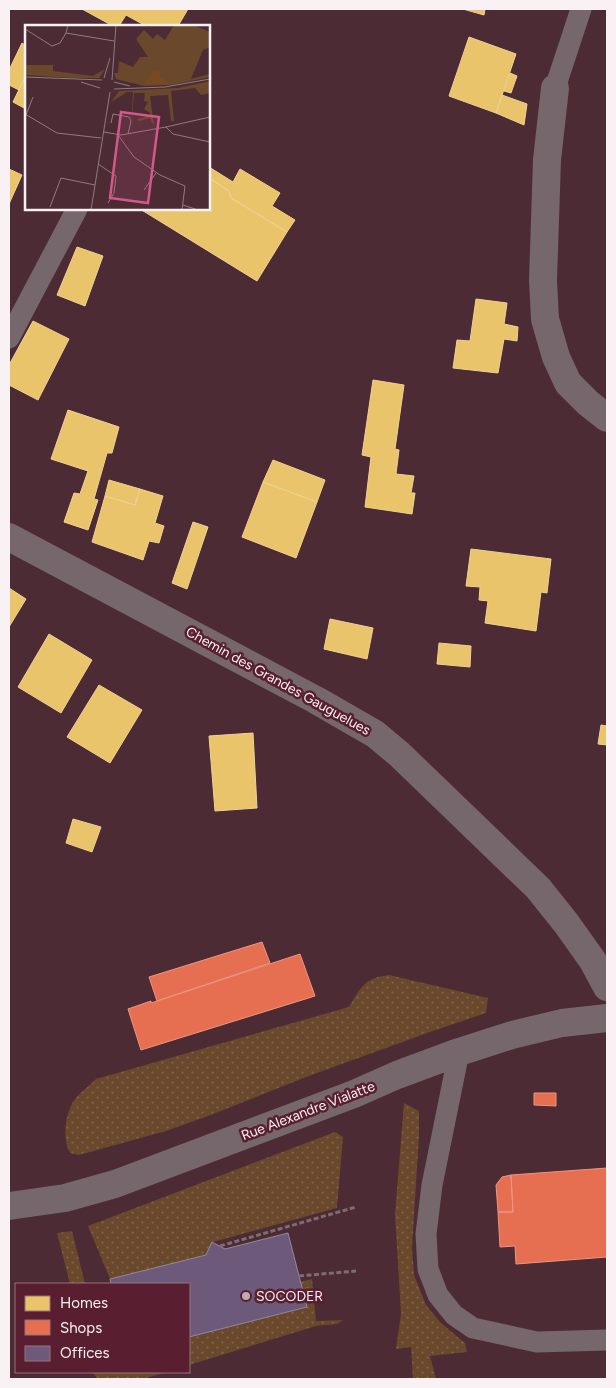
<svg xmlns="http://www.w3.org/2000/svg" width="616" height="1388" font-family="Figtree,sans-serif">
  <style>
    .grass { fill: url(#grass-dots) }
    .homes { fill: #e9c46a; stroke: #eed293 }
    .shops { fill: #e76f51; stroke: #ec9682 }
    .offices { fill: #6d597a; stroke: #97879e }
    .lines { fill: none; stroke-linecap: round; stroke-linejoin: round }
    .path { stroke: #7c6d71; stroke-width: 3; stroke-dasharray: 5 2.5; stroke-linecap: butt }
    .lane { stroke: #75676b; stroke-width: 21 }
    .street { stroke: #75676b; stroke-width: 28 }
    .poi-dot { fill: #bcacb0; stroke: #591e30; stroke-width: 2 }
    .labels { text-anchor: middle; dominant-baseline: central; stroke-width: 5; stroke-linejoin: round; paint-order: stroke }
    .street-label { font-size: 14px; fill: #f9f1f3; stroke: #591e30 }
    .poi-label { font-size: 14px; fill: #f9f1f3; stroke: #591e30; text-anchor: start }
    .inset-road { fill: none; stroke: #917a81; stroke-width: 1 }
    .view { fill: #d25989; fill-opacity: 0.15; stroke: #d25989; stroke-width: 2.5 }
    .inset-edge { fill: none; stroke: #f9f1f3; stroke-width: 2.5 }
  </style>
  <defs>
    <pattern id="grass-dots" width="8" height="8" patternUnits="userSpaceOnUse" patternTransform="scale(1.25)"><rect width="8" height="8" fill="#69482c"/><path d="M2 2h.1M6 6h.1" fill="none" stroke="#7f634b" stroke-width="1.8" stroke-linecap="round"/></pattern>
  </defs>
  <rect width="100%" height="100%" fill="#4c2b35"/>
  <!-- grass -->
  <path class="grass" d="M389,975L488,998L486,1013L430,1032L306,1077L208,1116L166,1131L79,1155L70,1153C62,1138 65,1117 73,1102C78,1094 89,1086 96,1079L349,1007C361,987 364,978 389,975Z
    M404,1103L419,1111V1136L412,1247L414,1275L426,1305L440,1322L465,1343L467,1352L430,1356L436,1379H413L411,1347L396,1349L401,1314L395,1214Z
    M335,1132L343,1137L337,1208L213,1242L206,1255L110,1279L88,1226Z
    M72,1231L85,1284H70L57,1233Z
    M312,1279L316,1321L343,1320L337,1324L316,1326L189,1365V1337L307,1307L300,1282Z
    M92,1372H167L142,1379H98Z"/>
  <!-- homes -->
  <path class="homes" d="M82,9H188L178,26H146L126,15L119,26H113Z
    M463,9H485L484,15Z
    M469,37L516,54L496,113L449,96Z
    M22,43L26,46V75L19,90L9,85V70Z
    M510,73L517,76L511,93L504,91Z
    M26,75V109L13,102Z
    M502,95L527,104L524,125L496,113Z
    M209,167L233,182L240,169L280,193L272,206L295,220L287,232L231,198L229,191L209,178Z
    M9,169L22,175L9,204Z
    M209,178L229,191L231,198L287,232L257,281L140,209H209Z
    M77,247L103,256L85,306L57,295Z
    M476,299L507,303L504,324L518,327L517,341L504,339L498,373L453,368L457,340L470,341Z
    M33,321L69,339L38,400L9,385V365Z
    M373,380L404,385L395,449L399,450L396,474L414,476L411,493H415L412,514L365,507L371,457L362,455Z
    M68,410L119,427L112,453H107L94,499L98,500L88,530L64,522L74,493L80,494L88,471L51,459Z
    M273,460L325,480L317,502L263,482Z
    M109,480L140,489L135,505L105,496Z
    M263,482L317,502L296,558L242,537Z
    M140,489L163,496L155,523L164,526L159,543L149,541L143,560L92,542L105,496L135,505Z
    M193,522L208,527L187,589L172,583Z
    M471,549L551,559L547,593L541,592L536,631L485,623L488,601L479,600L480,587L466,586Z
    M9,588L26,599L9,627Z
    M330,619L373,628L367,659L324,649Z
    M49,634L92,660L61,713L18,687Z
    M439,643L471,646L470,667L437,664Z
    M99,685L142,710L110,763L67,737Z
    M601,725L607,726V745L598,744Z
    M253,733L257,808L215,811L209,736Z
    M73,819L101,827L92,852L66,843Z"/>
  <!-- shops -->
  <path class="shops" d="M262,942L270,963L157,1001L149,977Z
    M300,954L315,996L141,1050L128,1009L151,1001V1003Z
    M534,1093H556V1106L534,1105Z
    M607,1168V1257L516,1264L515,1246L500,1247L498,1212H513L511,1175Z
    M511,1175L513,1212H498L496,1185L502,1177Z"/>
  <!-- offices -->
  <path class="offices" d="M288,1233L307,1307L189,1337V1284H111L110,1279L206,1255L212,1242L225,1249Z"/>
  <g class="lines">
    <!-- path -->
    <path class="path" d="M220,1246L356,1207
      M299,1276L356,1271"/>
    <!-- lane -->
    <path class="lane" d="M555,88L581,9
      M9,338L77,209
      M459,1052L432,1185L426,1234L428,1269L438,1295L454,1315L473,1328L537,1342L607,1340"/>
    <!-- street -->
    <path class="street" d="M555,88L547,160L543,280L545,319L556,357L568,383L588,403L607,418
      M9,537L316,700L375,734L399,754L538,888L566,923L593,961L607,987
      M9,1206L65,1198L115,1184L354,1094L397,1075L459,1052L512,1035L562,1023L607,1018"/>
  </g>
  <!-- markers -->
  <circle class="poi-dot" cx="246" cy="1296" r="5"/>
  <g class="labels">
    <!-- street labels -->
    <g class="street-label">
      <text transform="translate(278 681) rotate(29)">Chemin des Grandes Gauguelues</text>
      <text transform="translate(308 1111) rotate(-21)">Rue Alexandre Vialatte</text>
    </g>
    <!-- poi labels -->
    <g class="poi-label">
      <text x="256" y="1296">SOCODER</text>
    </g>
  </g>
  <!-- overview -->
  <g transform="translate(25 25)">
    <rect width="185" height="185" fill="#4c2b35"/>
    <path d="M149,0H168L185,7V22L178,25L166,54L185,49V52L147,60L119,61L91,54L89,48H93L94,36L108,42L115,32H123L111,14L119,5L128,14L132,9L140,15ZM0,40H28V46L68,51L80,44L74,53H47L0,50ZM185,56V68L176,70L170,63L146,66L149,96H146L143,70L125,71L129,101L125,93L114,96L112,94L125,91V88L119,84L123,77L119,76L120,68H109L106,107L108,67H102L86,77L94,66L153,63Z" fill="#69482c"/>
    <path d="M130,45L135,46V52L146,59H119Z" fill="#774a21"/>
    <path class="inset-road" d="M43,0L41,8L89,16M0,4L27,21L35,18L41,8M0,52L77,55M79,53L85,33M87,55L91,0M56,57L75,63M89,57L105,61M89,64L140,62L185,54M0,89L32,108L76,113M1,90L8,72M86,98L88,89L104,92L106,96L103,109M141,102L185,92M79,107L96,110L141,102L148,109L185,117M93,110L109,132L135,150L160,161L157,185M73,139L91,151L89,168L83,178M119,165L131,148M158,180L173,185M25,182L36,153L70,160M66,185L85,67"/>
    <path class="view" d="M96,87L134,92L123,178L85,173Z"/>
    <rect width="185" height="185" class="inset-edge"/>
  </g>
  <!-- border -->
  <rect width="616" height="1388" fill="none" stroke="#f9f1f3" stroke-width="20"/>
  <!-- legend -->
  <rect x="15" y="1283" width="175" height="90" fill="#591e30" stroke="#99727e"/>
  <rect x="25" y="1296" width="25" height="15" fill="#e9c46a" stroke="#99727e"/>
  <text x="60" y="1308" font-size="15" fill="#f9f1f3">Homes</text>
  <rect x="25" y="1320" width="25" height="15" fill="#e76f51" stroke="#99727e"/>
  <text x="60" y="1333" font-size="15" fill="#f9f1f3">Shops</text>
  <rect x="25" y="1346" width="25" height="15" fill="#6d597a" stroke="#99727e"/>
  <text x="60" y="1358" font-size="15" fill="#f9f1f3">Offices</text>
</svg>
